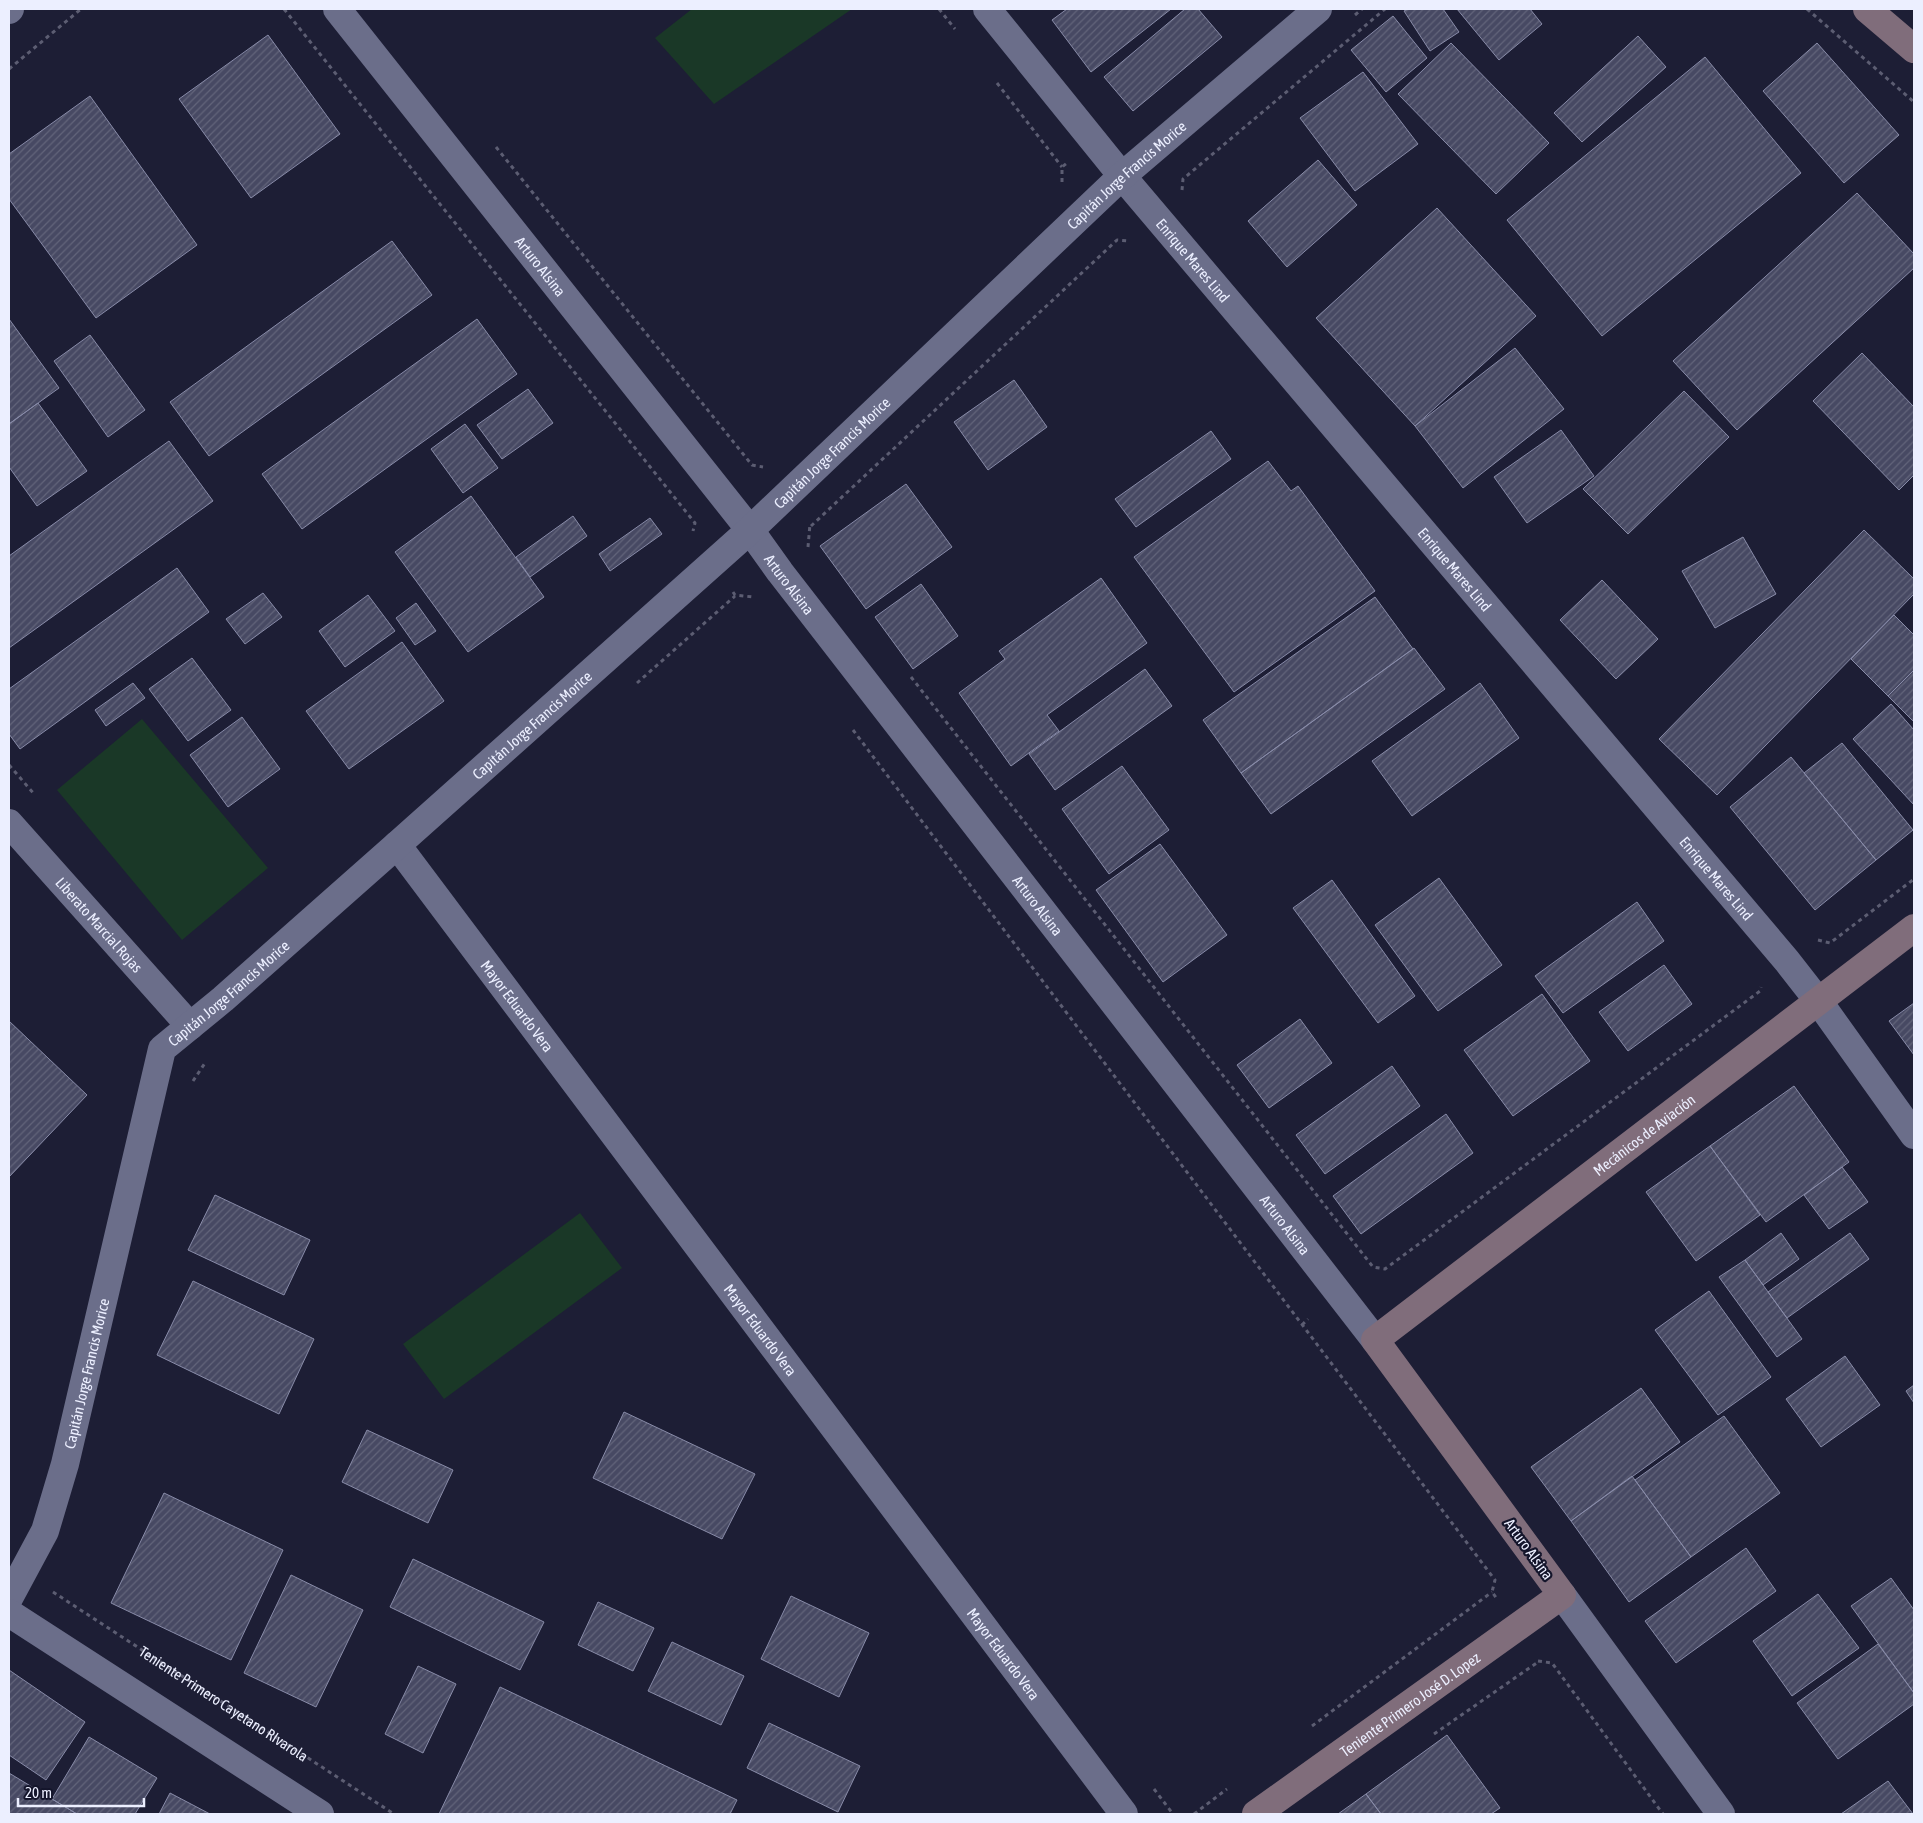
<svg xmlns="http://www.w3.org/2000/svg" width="1923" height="1823" font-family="'Asap Condensed',sans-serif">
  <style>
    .grass { fill: #1a3827 }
    .building { fill: url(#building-hatch); stroke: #888ba8 }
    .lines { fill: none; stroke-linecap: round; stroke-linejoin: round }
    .path { stroke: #5c5d72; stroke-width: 3; stroke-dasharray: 4 4; stroke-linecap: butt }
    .street { stroke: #6b6e8a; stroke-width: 28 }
    .secondary { stroke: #806d7b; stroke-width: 28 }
    .labels { text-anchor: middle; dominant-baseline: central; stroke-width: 4.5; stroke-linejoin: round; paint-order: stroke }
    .street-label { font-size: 15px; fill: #ecefff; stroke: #14152b }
  </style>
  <defs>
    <pattern id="building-hatch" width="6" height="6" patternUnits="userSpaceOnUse" patternTransform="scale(1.25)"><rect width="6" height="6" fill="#474963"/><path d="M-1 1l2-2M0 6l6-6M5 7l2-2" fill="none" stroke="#62647a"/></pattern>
  </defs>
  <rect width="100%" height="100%" fill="#1d1e35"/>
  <!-- grass -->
  <path class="grass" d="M692,9H852L714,104L655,38Z
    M142,719L268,868L182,940L57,790Z
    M580,1213L622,1268L444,1399L403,1344Z"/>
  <!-- building -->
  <path class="building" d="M1067,9H1171L1091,72L1052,20Z
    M1185,9H1198L1222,37L1133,111L1104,77Z
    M1408,9H1443L1459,32L1430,51L1404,11Z
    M1457,9H1530L1542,24L1499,60Z
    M1393,16L1427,58L1386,92L1351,50Z
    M268,35L340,134L251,198L179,99Z
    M1638,36L1666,67L1582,142L1554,113Z
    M1451,43L1549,143L1496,194L1398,94Z
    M1817,43L1899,135L1844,183L1763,91Z
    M1705,57L1801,173L1602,336L1507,220Z
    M1363,72L1418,144L1355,191L1300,118Z
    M90,96L197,245L96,318L9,199V154Z
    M1318,160L1357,205L1287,267L1248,221Z
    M1857,193L1914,254V268L1737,430L1673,361Z
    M1437,208L1536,316L1415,426L1316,318Z
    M392,241L432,295L209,456L170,402Z
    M9,319L59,388L9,424Z
    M477,319L517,374L302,529L262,474Z
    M90,335L145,410L108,437L54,361Z
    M1515,348L1564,409L1463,488L1415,426Z
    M1862,353L1914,407V475L1899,490L1813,401Z
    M1014,380L1047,427L988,470L954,422Z
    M528,389L553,423L502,459L477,425Z
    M1684,391L1729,437L1628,534L1583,489Z
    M38,403L87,471L37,506L9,467V424Z
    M465,424L498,468L463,493L431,449Z
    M1561,430L1594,476L1527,523L1494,477Z
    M1211,431L1231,459L1136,527L1115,499Z
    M169,441L213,501L9,648V556Z
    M1268,461L1291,491L1298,486L1375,591L1234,692L1134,557Z
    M906,484L952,547L866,609L820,546Z
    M471,496L544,597L468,652L395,552Z
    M573,516L587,536L530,577L516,557Z
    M650,518L662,534L610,571L599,554Z
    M1864,530L1914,579V594L1717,795L1659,739Z
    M1743,537L1776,594L1715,628L1682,571Z
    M177,568L209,612L20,749L9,734V689Z
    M1101,578L1147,643L1047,715L1059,731L1011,766L959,693L1005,659L999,651Z
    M1602,580L1658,639L1616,679L1560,620Z
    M921,584L958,636L913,669L875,617Z
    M263,593L282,617L245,644L226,619Z
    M368,595L395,631L345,667L319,631Z
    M1375,597L1413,649L1241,773L1203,720Z
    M416,603L436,631L415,645L396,618Z
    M1894,615L1914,635V670L1888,696L1851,659Z
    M402,642L444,701L349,769L306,711Z
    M1414,648L1445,689L1271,814L1241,773Z
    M192,658L231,710L188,741L149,689Z
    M1145,669L1172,706L1055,790L1029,754Z
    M1914,670V722L1888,696Z
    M133,683L145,698L106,726L95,710Z
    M1480,683L1519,738L1412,816L1372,761Z
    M1891,704L1914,730V805L1853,739Z
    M242,717L280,769L228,807L190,755Z
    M1842,743L1913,830L1876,860L1804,773Z
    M1791,757L1876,860L1815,910L1730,807Z
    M1122,766L1169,830L1109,874L1062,809Z
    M1160,844L1227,935L1163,982L1096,890Z
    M1439,878L1502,965L1438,1011L1375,925Z
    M1332,880L1415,996L1378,1023L1293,908Z
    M1637,902L1664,941L1563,1013L1535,976Z
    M1664,965L1692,1004L1628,1051L1599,1012Z
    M1542,994L1590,1061L1513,1116L1464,1050Z
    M1914,1003V1055L1889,1021Z
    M1300,1019L1332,1063L1269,1108L1237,1065Z
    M9,1021L87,1095L9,1177Z
    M1392,1066L1420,1106L1325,1174L1296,1135Z
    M1794,1086L1849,1162L1766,1222L1710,1146Z
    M1446,1114L1473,1153L1361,1234L1333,1196Z
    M1710,1146L1760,1215L1696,1261L1646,1192Z
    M1842,1167L1868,1202L1829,1229L1804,1195Z
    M215,1195L310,1240L284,1295L188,1250Z
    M1781,1233L1799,1259L1763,1285L1745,1260Z
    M1850,1233L1869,1259L1787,1318L1768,1292Z
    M1745,1260L1802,1339L1777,1357L1719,1277Z
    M193,1281L314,1339L279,1414L157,1355Z
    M1709,1291L1771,1377L1718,1415L1655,1330Z
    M1845,1356L1880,1405L1821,1447L1786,1399Z
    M1914,1385V1403L1906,1391Z
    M1641,1388L1680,1442L1571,1521L1531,1467Z
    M624,1412L755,1474L722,1539L593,1478Z
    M1724,1416L1780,1493L1691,1557L1635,1480Z
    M367,1430L453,1470L428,1523L342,1482Z
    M1632,1476L1691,1557L1629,1602L1571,1521Z
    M164,1493L283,1550L231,1660L111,1603Z
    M1746,1548L1776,1591L1676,1663L1645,1621Z
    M413,1559L544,1622L520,1670L390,1607Z
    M291,1575L363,1610L316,1707L244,1673Z
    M1891,1578L1914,1610V1693L1851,1606Z
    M1818,1594L1859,1648L1792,1696L1753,1641Z
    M791,1596L869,1633L839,1697L761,1659Z
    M598,1602L654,1628L633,1671L578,1645Z
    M672,1642L744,1676L721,1725L648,1691Z
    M1878,1644L1914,1693V1704L1838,1759L1797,1703Z
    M418,1666L456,1684L423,1753L385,1734Z
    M9,1670L85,1722L46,1780L9,1755Z
    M500,1687L737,1800L730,1814H439Z
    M769,1723L860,1766L838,1812L747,1768Z
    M1447,1735L1500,1808L1491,1814H1381L1366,1794Z
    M89,1737L157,1778L135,1814H77L52,1799Z
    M9,1773L52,1799L77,1814H9Z
    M1888,1781L1913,1814H1841Z
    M170,1793L210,1814H159Z
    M1366,1794L1381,1814H1338Z"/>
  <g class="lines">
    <!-- path -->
    <g class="path">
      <path d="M284,9L695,523L693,531"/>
      <path d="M939,9L955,29"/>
      <path d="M1807,9L1914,102"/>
      <path d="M1355,15L1362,9"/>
      <path d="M9,69L81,9"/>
      <path d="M997,83L1062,167"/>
      <path d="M496,147L752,465L763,467"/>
      <path d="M1062,182V167L1067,163"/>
      <path d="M1182,190L1183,179L1385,9"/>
      <path d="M811,526L1117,240L1130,241"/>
      <path d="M808,547L810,524"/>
      <path d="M733,592L735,595L753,597"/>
      <path d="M911,677L1373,1267L1385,1269L1760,991L1761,987"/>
      <path d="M637,683L735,596"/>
      <path d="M853,730L1495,1580L1492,1592L1497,1599"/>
      <path d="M9,765L35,795"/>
      <path d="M1818,940L1830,943L1914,879"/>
      <path d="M193,1081L205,1063"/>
      <path d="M1302,1325L1308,1319"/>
      <path id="s1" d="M53,1592L394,1814"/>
      <path d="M1538,1661L1552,1663L1663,1814"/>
      <path d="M1312,1726L1492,1592"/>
      <path d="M1434,1734L1538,1662"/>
      <path d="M1154,1789L1173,1814"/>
      <path d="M1194,1814L1227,1789"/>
    </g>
    <!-- street -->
    <g class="street">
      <path id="s2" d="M337,9L750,530L780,572L1375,1340"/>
      <path id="s3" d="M987,9L1122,176L1787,961L1819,1002L1914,1135"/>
      <path d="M9,10L10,9"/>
      <path id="s4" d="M9,823L190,1026"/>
      <path id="s5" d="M397,845L1124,1814"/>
      <path d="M1562,1595L1721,1814"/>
      <path id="s6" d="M9,1598L45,1531L65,1464L162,1049L223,999L397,845L750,530L1122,176L1318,9"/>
      <path d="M9,1613L320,1814"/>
    </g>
    <!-- secondary -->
    <g class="secondary">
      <path d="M1867,9L1914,49"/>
      <path id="s7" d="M1256,1814L1562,1595L1375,1340L1914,928"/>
    </g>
  </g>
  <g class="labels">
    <!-- street labels -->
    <g class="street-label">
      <text stroke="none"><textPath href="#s6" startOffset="1874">Capitán Jorge Francis Morice</textPath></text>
      <text stroke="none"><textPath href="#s3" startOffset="325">Enrique Mares Lind</textPath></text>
      <text stroke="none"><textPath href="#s2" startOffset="328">Arturo Alsina</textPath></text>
      <text stroke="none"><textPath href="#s6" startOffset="1469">Capitán Jorge Francis Morice</textPath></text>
      <text stroke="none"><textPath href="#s3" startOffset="730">Enrique Mares Lind</textPath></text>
      <text stroke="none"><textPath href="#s2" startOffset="732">Arturo Alsina</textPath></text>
      <text stroke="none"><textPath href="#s6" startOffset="1064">Capitán Jorge Francis Morice</textPath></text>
      <text stroke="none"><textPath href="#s3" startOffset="1135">Enrique Mares Lind</textPath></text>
      <text stroke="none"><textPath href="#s2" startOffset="1138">Arturo Alsina</textPath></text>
      <text stroke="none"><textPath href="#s4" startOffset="136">Liberato Marcial Rojas</textPath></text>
      <text stroke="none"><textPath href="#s6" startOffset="659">Capitán Jorge Francis Morice</textPath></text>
      <text stroke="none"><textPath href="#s5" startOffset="201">Mayor Eduardo Vera</textPath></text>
      <text stroke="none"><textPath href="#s7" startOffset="1031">Mecánicos de Aviación</textPath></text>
      <text stroke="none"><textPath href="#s2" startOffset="1542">Arturo Alsina</textPath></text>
      <text stroke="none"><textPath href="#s5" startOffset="606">Mayor Eduardo Vera</textPath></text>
      <text stroke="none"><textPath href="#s6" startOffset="239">Capitán Jorge Francis Morice</textPath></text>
      <text transform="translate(1529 1549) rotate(54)">Arturo Alsina</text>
      <text stroke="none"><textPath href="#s5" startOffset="1011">Mayor Eduardo Vera</textPath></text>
      <text stroke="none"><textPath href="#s1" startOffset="204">Teniente Primero Cayetano RIvarola</textPath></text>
      <text stroke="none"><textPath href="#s7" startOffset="189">Teniente Primero José D. Lopez</textPath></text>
    </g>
  </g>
  <!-- border -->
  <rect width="1923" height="1823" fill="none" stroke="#ecefff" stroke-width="20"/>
  <!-- scale -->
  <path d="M18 1798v8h126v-8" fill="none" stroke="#ecefff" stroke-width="2.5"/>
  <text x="25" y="1798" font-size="15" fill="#ecefff" stroke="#14152b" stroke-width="4" paint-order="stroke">20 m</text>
</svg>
